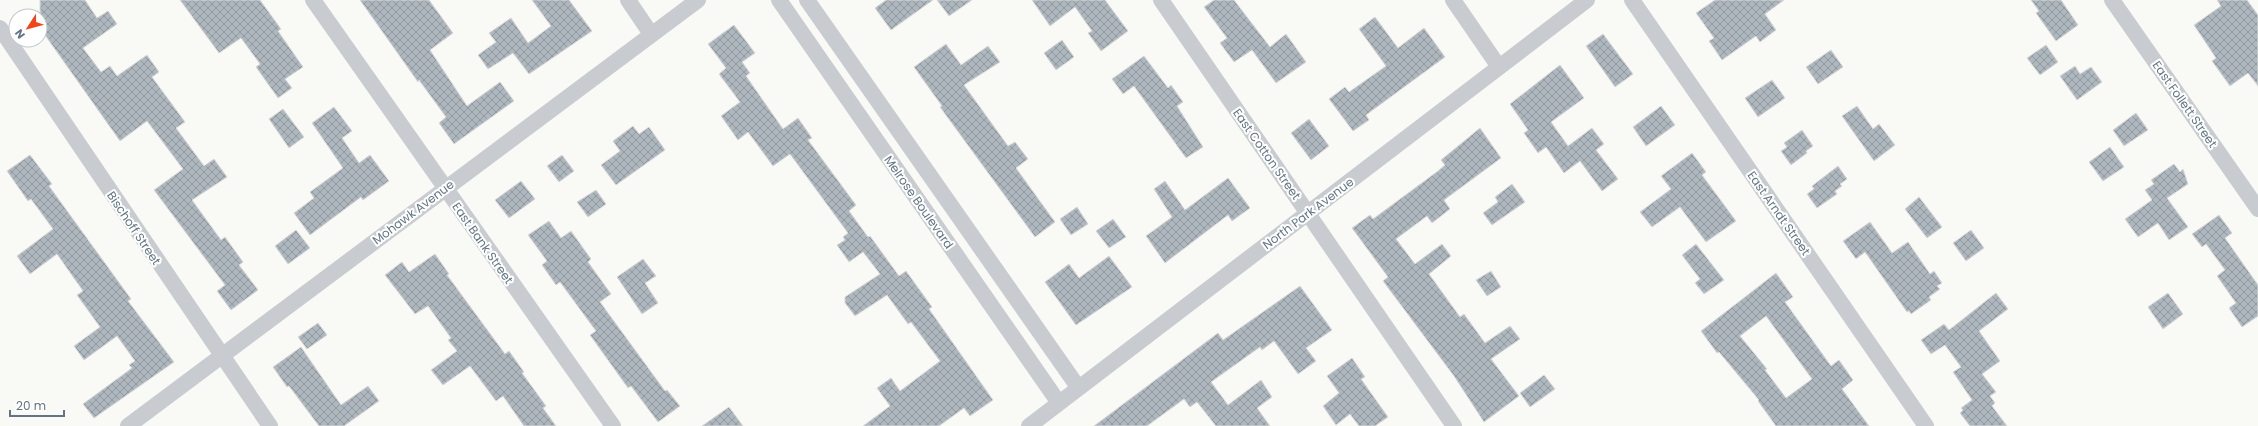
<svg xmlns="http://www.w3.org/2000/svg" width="2258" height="426" font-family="Poppins,sans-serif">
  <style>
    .building { fill: url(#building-cross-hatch); stroke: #dadad8; fill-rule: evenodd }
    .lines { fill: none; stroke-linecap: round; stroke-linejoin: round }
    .street { stroke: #c8ccd0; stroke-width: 16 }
    .labels { text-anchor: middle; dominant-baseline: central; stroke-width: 4; stroke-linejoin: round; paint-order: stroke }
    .street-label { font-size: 12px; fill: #617584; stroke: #fff }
  </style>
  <defs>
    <pattern id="building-cross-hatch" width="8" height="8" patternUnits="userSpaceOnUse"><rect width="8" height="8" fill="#aeb7be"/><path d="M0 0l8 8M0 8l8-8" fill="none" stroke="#9199a0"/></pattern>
  </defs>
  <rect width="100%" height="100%" fill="#f9f9f5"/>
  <!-- building -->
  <path class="building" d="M40,0H85L97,18L108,11L117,24L83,48L101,72L110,66L117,76L147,55L159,72L152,77L185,122L176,128L204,166L214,159L227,177L192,200L221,240L225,237L243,262L239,265L258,290L231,310L217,291L225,285L154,190L183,169L147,121L120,141L40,28Z
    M180,0H260L281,29L278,31L303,67L285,79L292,88L278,98L256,67L260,64L241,38L219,53Z
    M360,0H429L453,33L430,50L467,106L500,82L514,101L454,144L439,123L446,117L419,80L418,82Z
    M532,0H569L592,31L529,74L513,53L488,69L478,55L496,42L489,33L511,18L528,43L551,26Z
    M886,0H933L891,30L875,8Z
    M937,0H972L949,16Z
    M1032,0H1105L1128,31L1101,51L1088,33L1092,31L1075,7L1050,26Z
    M1214,0H1234L1270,47L1286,34L1306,62L1276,83L1252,50L1234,62L1220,43L1227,38L1204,7Z
    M1715,0H1784L1765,14L1776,30L1760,42L1756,36L1722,60L1709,41L1714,38L1696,13Z
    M2031,0H2061L2078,25L2056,41L2036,13L2039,11Z
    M2217,0H2247L2258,15V86L2248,73L2230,86L2212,61L2216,58L2194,25L2221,6Z
    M1375,17L1398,48L1424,28L1445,57L1366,115L1369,120L1353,131L1329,99L1345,87L1349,92L1386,66L1359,29Z
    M734,25L755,53L742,62L750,73L746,76L783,129L798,118L812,138L808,140L856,205L849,211L868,237L870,236L899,276L906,271L932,307L929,309L993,400L970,416L964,408L939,426H863L890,406L877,388L891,378L900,391L940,361L911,322L908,324L887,295L855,316L845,303V297L880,274L863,252L849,262L837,245L845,240L843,237L848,233L790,154L773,166L748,132L738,140L721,116L740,102L719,74L726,68L708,44Z
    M1603,34L1633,74L1615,87L1586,46Z
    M1062,40L1074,57L1056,70L1044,53Z
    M946,44L961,65L988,46L1000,62L964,85L1008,146L1015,142L1028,159L1016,168L1055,222L1035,237L940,107L942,106L914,67Z
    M2046,45L2058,62L2040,75L2027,58Z
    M1831,50L1843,67L1818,84L1806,67Z
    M1144,56L1168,88L1171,85L1183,102L1177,106L1203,147L1186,158L1134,86L1123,94L1112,79Z
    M1560,65L1584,98L1551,122L1568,146L1592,128L1604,144L1596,150L1618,179L1602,191L1580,161L1564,173L1546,147L1538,153L1524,133L1528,130L1510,104Z
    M2075,66L2080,74L2091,67L2102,82L2077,100L2060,76Z
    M1772,80L1785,98L1758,117L1745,98Z
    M1661,106L1675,125L1646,146L1633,127Z
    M1857,106L1873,129L1879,124L1895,145L1874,161L1842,116Z
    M334,107L352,131L342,138L359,163L370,155L389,181L363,200L361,197L310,235L294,213L314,198L310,192L343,168L312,123Z
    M283,109L304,137L289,148L269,119Z
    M2136,113L2148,130L2124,146L2113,130Z
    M1309,119L1329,146L1311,160L1291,133Z
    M633,126L639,134L649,127L665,150L616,185L601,165L620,151L613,141Z
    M1480,128L1501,158L1444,200L1450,209L1432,223L1427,216L1396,239L1415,264L1442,244L1451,256L1429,274L1460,317L1464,314L1485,343L1510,326L1520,339L1491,359L1519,396L1484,422L1454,376L1383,281L1388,277L1352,228L1370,215L1373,219L1438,171L1445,165L1441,160Z
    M1802,130L1813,146L1806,151L1807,153L1791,165L1781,151L1787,147L1784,143Z
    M2110,147L2124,167L2103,181L2089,162Z
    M1692,153L1706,172L1702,175L1736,221L1706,242L1680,207L1652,227L1640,212L1671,189L1661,176Z
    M30,155L52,184L49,186L131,299L128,301L174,362L94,418L83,404L132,368L129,365L135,361L117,336L84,360L74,346L100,327L77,295L83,291L57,254L30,274L17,256L53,229L31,199L28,201L7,171Z
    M562,155L574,171L559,182L547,166Z
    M2174,164L2180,172L2183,169L2188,184L2167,198L2188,227L2169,240L2158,223L2138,237L2125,219L2152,200L2145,190L2154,184L2151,180Z
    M1838,166L1847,179L1840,184L1842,186L1835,191L1837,194L1817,208L1807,194L1814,189L1812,186Z
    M1228,178L1250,208L1232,221L1228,215L1165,263L1146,236L1172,217L1154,189L1165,181L1185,210Z
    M521,181L535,199L509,218L495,200Z
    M1512,184L1525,202L1492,225L1483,213L1498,202L1495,197Z
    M596,190L606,204L588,217L577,202Z
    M1919,197L1942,227L1927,238L1905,209Z
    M1077,207L1088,224L1071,235L1060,219Z
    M2219,215L2232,233L2225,238L2258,285V316L2242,327L2229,308L2236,303L2217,276L2225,270L2206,244L2202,247L2192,234Z
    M1113,219L1126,237L1109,248L1096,231Z
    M549,221L561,238L571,231L591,259L588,262L611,294L600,302L665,391L667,390L680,406L658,422L631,386L628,388L590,335L596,331L560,282L556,285L542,265L547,261L528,235Z
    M1870,222L1892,253L1908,242L1930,274L1934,271L1942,283L1937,286L1940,289L1929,297L1931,300L1911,314L1909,311L1907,312L1865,252L1856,259L1843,241Z
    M296,230L310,248L288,264L275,246Z
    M1971,230L1984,248L1966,261L1953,243Z
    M1696,244L1724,280L1704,294L1695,283L1700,279L1682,255Z
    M435,254L449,274L447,275L505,354L509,351L524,372L522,373L546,406L543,408L556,426H524L503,396L496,401L470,366L443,385L431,370L457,351L448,340L451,338L428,306L415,314L385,275L402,262L409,272Z
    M1109,256L1132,287L1076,325L1045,282L1069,264L1079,278Z
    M643,259L656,276L645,283L658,303L642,314L617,277Z
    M1491,271L1501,287L1487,296L1476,280Z
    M1776,273L1793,297L1785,302L1831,366L1839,360L1853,380L1842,389L1869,426H1776L1758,401L1759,400L1719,352L1717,353L1701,331ZM1766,316L1812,379L1786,398L1765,370L1767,369L1740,336Z
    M1300,286L1332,330L1306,348L1316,361L1298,374L1274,341L1262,350L1260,347L1211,382L1228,405L1261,380L1272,397L1257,408L1270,426H1216L1197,402L1190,407L1184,399L1147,426H1094L1218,333L1223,340Z
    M1996,293L2008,309L1979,331L2000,361L1982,374L1996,392L1990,396L1995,403L1992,406L2007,426H1970L1960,413L1963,410L1961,408L1972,400L1953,372L1961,367L1945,345L1931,354L1921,340L1944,324L1949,330Z
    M2168,293L2183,314L2163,329L2148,307Z
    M318,323L327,335L307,349L298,337Z
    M301,347L341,405L368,386L379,401L344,426H319L289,386L287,387L273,367Z
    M1352,358L1365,377L1361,379L1388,417L1375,426H1359L1350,414L1336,425L1323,406L1339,393L1327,376Z
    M1544,375L1555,389L1530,407L1520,393Z
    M729,407L743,426H702Z"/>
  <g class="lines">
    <!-- street -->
    <path class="street" d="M313,0L613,426
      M628,0L651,34
      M779,0L1059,403
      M807,0L1078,387
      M1161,0L1454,426
      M1453,0L1499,67
      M1632,0L1926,426
      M2112,0L2258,209
      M0,28L270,426
      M128,426L698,0
      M1029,426L1587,0"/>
  </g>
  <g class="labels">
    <!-- street labels -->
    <g class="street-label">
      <text transform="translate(2185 104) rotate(55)">East Follett Street</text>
      <text transform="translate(1267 154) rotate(55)">East Cotton Street</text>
      <text transform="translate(919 202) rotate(55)">Melrose Boulevard</text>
      <text transform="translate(413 212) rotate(-37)">Mohawk Avenue</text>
      <text transform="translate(1308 213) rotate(-37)">North Park Avenue</text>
      <text transform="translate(1779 213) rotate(55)">East Arndt Street</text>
      <text transform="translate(134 228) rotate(56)">Bischoff Street</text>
      <text transform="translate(483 243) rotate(55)">East Bank Street</text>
    </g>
  </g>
  <!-- north arrow -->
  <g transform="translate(28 28) rotate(234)"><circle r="19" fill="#ffffff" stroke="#c0c8ce"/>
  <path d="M0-3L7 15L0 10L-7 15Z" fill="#f4451a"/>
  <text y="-6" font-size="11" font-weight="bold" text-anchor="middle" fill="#617584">N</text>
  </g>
  <!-- scale -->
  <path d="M10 410v6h54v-6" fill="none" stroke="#617584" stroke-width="2"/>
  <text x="16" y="410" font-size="12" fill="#617584" stroke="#ffffff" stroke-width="3" paint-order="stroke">20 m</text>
</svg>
